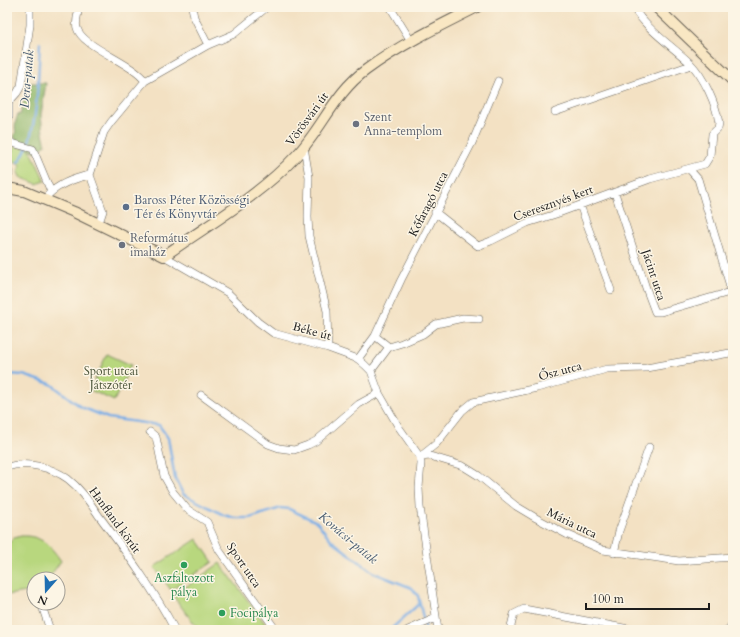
<svg xmlns="http://www.w3.org/2000/svg" width="740" height="637" viewBox="0 0 740 637" font-family="Cardo,serif">
	<style>
		.green { fill: #b8d77e; stroke: #6a7a4d }
		.forest { fill: #92b86d; stroke: #576a44 }
		.lines { fill: none; stroke-linecap: round; stroke-linejoin: round }
		.stream { stroke: #78ade6; stroke-width: 2.5 }
		.street-casing { stroke: #676156; stroke-width: 8 }
		.secondary-casing { stroke: #676156; stroke-width: 12 }
		.street { stroke: #fff; stroke-width: 7 }
		.secondary { stroke: #f9e7c3; stroke-width: 10 }
		.worship-dot { fill: #6b7280; stroke: #fcf5e5; stroke-width: 1.5 }
		.service-dot { fill: #5c6f8a; stroke: #fcf5e5; stroke-width: 1.5 }
		.leisure-dot { fill: #2e9e5b; stroke: #fcf5e5; stroke-width: 1.5 }
		.labels { text-anchor: middle; dominant-baseline: central; stroke-width: 3; stroke-linejoin: round; paint-order: stroke }
		.worship-label { font-size: 12px; fill: #5b616d; stroke: #fcf5e5; text-anchor: start }
		.street-label { font-size: 12px; fill: #1c1c1c; stroke: #fcf5e5 }
		.service-label { font-size: 12px; fill: #4e5e75; stroke: #fcf5e5; text-anchor: start }
		.park-label { font-size: 12px; fill: #4b5439; stroke: #fcf5e5 }
		.leisure-label { font-size: 12px; fill: #27864d; stroke: #fcf5e5 }
		.water-label { font-size: 13px; font-style: italic; fill: #41566d; stroke: #fcf5e5 }
	</style>
	<rect width="100%" height="100%" fill="#fcf5e5"/>
	<filter id="ink" filterUnits="userSpaceOnUse"><feTurbulence type="fractalNoise" baseFrequency=".025" numOctaves="2"/><feDisplacementMap in="SourceGraphic" scale="8" xChannelSelector="R" yChannelSelector="G"/><feConvolveMatrix kernelMatrix="1 2 1 2 8 2 1 2 1" color-interpolation-filters="sRGB"/></filter>
	<filter id="wash" filterUnits="userSpaceOnUse"><feTurbulence type="fractalNoise" baseFrequency=".012" numOctaves="4" result="noise"/><feDisplacementMap in="SourceGraphic" scale="16" xChannelSelector="R" yChannelSelector="G"/><feGaussianBlur stdDeviation="0.9" result="paint"/><feColorMatrix in="noise" values="0 0 0 0 0 0 0 0 0 0 0 0 0 0 0 0 0 1.4 0 .05"/><feComposite in="paint" operator="in"/></filter>
	<g filter="url(#wash)">
		<rect width="100%" height="100%" fill="#f3e1c3"/>
		<path class="green" d="M15 146 30 149 45 181 37 184 20 177 18 172 21 165 14 161 9 163 7 155 12 152Z
			M107 354 131 365 114 401 90 390Z
			M21 536C41 535 50 545 61 561L48 579H34L33 591 7 595V545L14 538Z
			M197 539 213 562 171 590 154 567Z
			M220 563 270 630H199L173 596Z"/>
		<path class="forest" d="M29 83H46L41 115 43 133 46 145 36 152 16 142 14 134 16 133C14 126 16 120 18 114L20 115Z"/>
		<g class="lines">
			<path class="stream" d="M18 162C39 139 38 73 40 43
				M7 374 23 375 51 384 81 407 108 418 159 425 168 438 175 478 183 494 224 515 235 518H250L281 508 289 509 317 522 332 541 374 573 412 588 418 596 426 630
				M390 630 420 603"/>
		</g>
	</g>
	<g filter="url(#ink)">
		<g class="lines">
			<defs>
				<path id="street" d="M79 7C78 14 75 22 77 28 82 47 131 62 145 81
					M192 7 194 17 208 45
					M390 7 411 41
					M9 102V118
					M7 104 17 93 21 86 30 25V7
					M555 112 691 65
					M7 135 8 125
					M7 138 12 143 33 149 51 192
					M304 147 309 177 308 217 309 236 327 311 328 348
					M7 164 9 174
					M615 193 646 288 655 312H661L730 292 729 283 698 179 689 169
					M48 195C59 184 75 178 90 175
					M580 205 611 290
					M435 212 478 246 491 241 527 223 556 214 650 179 705 164 710 156 712 134 718 128 719 123C716 104 704 77 690 63 671 45 647 30 633 7
					M99 223 103 211 90 175 104 132 111 122 145 81 208 45 234 34 267 7
					M164 256 228 293 258 322 273 333 328 348 358 359 365 365 371 371 379 393 398 426 420 457 421 463 419 488 420 507 438 630
					M375 336 389 347
					M389 347 402 343 423 334 436 324 463 318 479 319
					M358 359 375 336 401 280 472 143 498 81
					M371 371 389 347
					M201 395 268 444 279 448 294 450 308 445 316 441 359 404 379 393
					M150 432 156 437 164 476 173 492 187 509 207 522 219 550 276 630
					M421 456 436 444 462 411 473 402 537 388 607 369 646 368 730 353
					M420 457 430 456 463 466 479 476 516 506 536 518 566 534 603 550 679 561 733 557
					M7 467C26 461 52 467 68 479 81 489 90 503 99 516 126 552 154 590 175 630
					M614 553 619 531 649 447
					M41 603 50 630
					M408 630 436 618
					M510 630 514 614 524 609 634 630
					M728 630 733 623"/>
				<path id="secondary" d="M656 7 733 81
					M7 188 24 191 74 212 164 256C209 224 258 197 296 156 322 129 335 92 366 70 400 45 439 26 477 7"/>
			</defs>
			<use href="#street" class="street-casing"/>
			<use href="#secondary" class="secondary-casing"/>
			<use href="#street" class="street"/>
			<use href="#secondary" class="secondary"/>
		</g>
	</g>
	<g class="worship-dot">
		<circle cx="356" cy="124" r="4"/>
		<circle cx="122" cy="245" r="4"/>
	</g>
	<circle class="service-dot" cx="126" cy="207" r="4"/>
	<g class="leisure-dot">
		<circle cx="184" cy="565" r="4"/>
		<circle cx="222" cy="613" r="4"/>
	</g>
	<g class="labels">
		<g class="worship-label">
			<text x="364" y="117">Szent<tspan x="364" dy="14">Anna-templom</tspan></text>
			<text x="130" y="238">Református<tspan x="130" dy="14">imaház</tspan></text>
		</g>
		<g class="street-label">
			<text transform="translate(307 119) rotate(-54)">Vörösvári út</text>
			<text transform="translate(553 203) rotate(-20)">Cseresznyés kert</text>
			<text transform="translate(428 204) rotate(-63)">Kőfaragó utca</text>
			<text transform="translate(654 275) rotate(72)">Jácint utca</text>
			<text transform="translate(312 331) rotate(15)">Béke út</text>
			<text transform="translate(560 371) rotate(-15)">Ősz utca</text>
			<text transform="translate(115 520) rotate(54)">Hanfland körút</text>
			<text transform="translate(572 523) rotate(26)">Mária utca</text>
			<text transform="translate(244 565) rotate(56)">Sport utca</text>
		</g>
		<g class="service-label">
			<text x="134" y="200">Baross Péter Közösségi<tspan x="134" dy="14">Tér és Könyvtár</tspan></text>
		</g>
		<g class="park-label">
			<text x="111" y="371">Sport utcai<tspan x="111" dy="14">Játszótér</tspan></text>
		</g>
		<g class="leisure-label">
			<text x="184" y="578">Aszfaltozott<tspan x="184" dy="14">pálya</tspan></text>
			<text x="230" y="613" text-anchor="start">Focipálya</text>
		</g>
		<g class="water-label">
			<text transform="translate(27 79) rotate(-85)">Dera-patak</text>
			<text transform="translate(348 538) rotate(40)">Kovácsi-patak</text>
		</g>
	</g>
	<rect width="740" height="637" fill="none" stroke="#fcf5e5" stroke-width="24"/>
	<g transform="translate(46 591) rotate(200)"><circle r="19" fill="#fcf5e5" stroke="#a29e95"/>
	<path d="M0-3L7 15L0 10L-7 15Z" fill="#1f6fb2"/>
	<text y="-6" font-size="11" font-weight="bold" text-anchor="middle" fill="#1c1c1c">N</text>
	</g>
	<path d="M586 603v6h123v-6" fill="none" stroke="#1c1c1c" stroke-width="2"/>
	<text x="592" y="603" font-size="12" fill="#1c1c1c" stroke="#fcf5e5" stroke-width="3" paint-order="stroke">100 m</text>
</svg>
